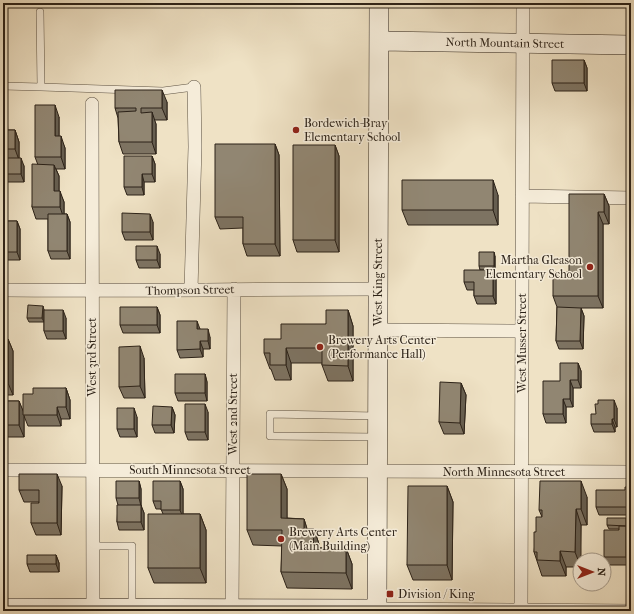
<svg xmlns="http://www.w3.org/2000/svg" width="634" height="614" viewBox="0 0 634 614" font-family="'IM FELL French Canon',serif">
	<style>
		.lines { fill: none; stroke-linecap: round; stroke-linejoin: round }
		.lane-casing { stroke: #5d5243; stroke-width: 8 }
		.street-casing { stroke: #5d5243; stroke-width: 14 }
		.secondary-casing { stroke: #2c2218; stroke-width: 20 }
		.lane { stroke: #f5ecd9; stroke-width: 7 }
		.street { stroke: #f5ecd9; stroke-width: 13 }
		.secondary { stroke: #f5ecd9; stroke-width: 19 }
		.wall { fill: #7d7362; stroke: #2c2218 }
		.shaded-wall { fill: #665e50; stroke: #2c2218 }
		.building { fill: #918672; stroke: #2c2218 }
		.poi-dot { fill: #8f2418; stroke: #f5ecd9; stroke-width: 1.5 }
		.labels { text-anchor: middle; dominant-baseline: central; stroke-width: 3; stroke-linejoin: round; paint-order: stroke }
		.street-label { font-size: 12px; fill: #2c2218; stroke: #f5ecd9 }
		.poi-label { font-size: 12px; fill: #2c2218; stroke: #f5ecd9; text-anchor: start }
	</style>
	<rect width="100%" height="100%" fill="#efe2c5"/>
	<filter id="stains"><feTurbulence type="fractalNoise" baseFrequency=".005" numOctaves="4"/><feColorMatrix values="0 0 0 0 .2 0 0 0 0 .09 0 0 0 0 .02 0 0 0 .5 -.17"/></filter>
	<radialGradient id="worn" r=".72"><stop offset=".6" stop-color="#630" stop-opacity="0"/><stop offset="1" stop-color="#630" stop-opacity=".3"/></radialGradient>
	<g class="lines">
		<defs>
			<path id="lane" d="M3 86 41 87 40 12
				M41 87 163 91 194 87
				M377 416 270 414V436L377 437
				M93 546H132V607"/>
			<path id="street" d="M92 104 93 611
				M522 196 631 198
				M3 290C128 291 253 289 378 289
				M191 290 195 147 194 87
				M378 330 522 331
				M3 470 631 472
				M377 609 631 611
				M232 611 234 289
				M521 611 523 3"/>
			<path id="secondary" d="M379 41 631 45
				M3 608 377 609 379 3"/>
		</defs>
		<use href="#lane" class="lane-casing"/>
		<use href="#street" class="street-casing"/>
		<use href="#secondary" class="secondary-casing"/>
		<use href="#lane" class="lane"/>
		<use href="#street" class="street"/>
		<use href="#secondary" class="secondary"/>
	</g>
	<path class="wall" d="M584 60 587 68V91H555L552 83Z
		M3 94 7 106V130H15L19 142V158L24 166V182H3Z
		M167 102V120H154L156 124V154H123L119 142 118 118 115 108Z
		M59 117V136L65 148V169H56L59 176V191L64 202V214H67L70 222V259H51L48 251V219H36L32 207 38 165 35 157Z
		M275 144 279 155 280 256H247L243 244V228L220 229 215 217Z
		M335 145 339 156V252H297L293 240Z
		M152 156 155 164V182H144V195H127L124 187Z
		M604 194 609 206V224H603V308H581L584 316 583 349H559L556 341 557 307 553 296 569 272Z
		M498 195V225H408L402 210Z
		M3 221H17L20 229V260H3Z
		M153 222V240H125L122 232Z
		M160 254V268H139L136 260Z
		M495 256V270H480L479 266Z
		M493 270 496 278V304H477L474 296V290H467L464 282Z
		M157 307 160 315V333H123L120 325Z
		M44 310 66 318V339H47L44 331V322H29L27 318Z
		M348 310 353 326V381H328L322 365V363H291V380H275L271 369H270L264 353 281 339 326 324Z
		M200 329 210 337V349H203V357L180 358 177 350Z
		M3 339H8L13 351V395H3Z
		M144 358 145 398H124L119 387Z
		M578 363 581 371V388H573V407H566V423H546L543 414 560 381Z
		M205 374 207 382V401H178L175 393Z
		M461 383 466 395 464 434H444L439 422Z
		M66 388 70 400V419H61V426H28L24 416V437H3V401H19L23 412 33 394Z
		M172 407 175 415 174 433H155L152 425Z
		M617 408V427H615V432H594L591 424Z
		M208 412V440H188L185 432Z
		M137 417V437H120L117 429Z
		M281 474 287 489V518L304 519 307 529H314L319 544V548H346L352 564V589L287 588 281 572 282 546 253 545 247 530Z
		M139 481 141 489V506L144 513V530H119L117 522 118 505 116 498Z
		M180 481 183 489V514H200L206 530V583H154L148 568 163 514 161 509H156L153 501Z
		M62 486 61 535H36L31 523 39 502H24L19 490Z
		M447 486 453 502 452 580H413L407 565Z
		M631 487V515H599L596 507Z
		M587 497V525H581L580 567H566V576H542L534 552 536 532 542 517 539 510Z
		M627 522V529L629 534V565H607L604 557 619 530V529H609L607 525Z
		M56 555 59 563V572H30L27 564Z"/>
	<path class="shaded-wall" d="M584 60 587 68V91L584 83Z
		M162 90 167 102V120L162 108Z
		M3 94 7 106 8 142 3 130Z
		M55 105 59 117V148L55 136Z
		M152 112 156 124V154L152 142Z
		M15 130 19 142V160L15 149Z
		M61 136 65 148V169L61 157Z
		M275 144 279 155 280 256 275 244Z
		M335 145 339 156V252L335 240Z
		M152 156 155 164V182L152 174Z
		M21 158 24 166V182L21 174Z
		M54 165 59 176V202L54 191Z
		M142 174 144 182V195L142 187Z
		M493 180 498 195V225L493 210Z
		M60 191 64 202V219L60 207Z
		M604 194 609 206V224L604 212Z
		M598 212 603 224V308L598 296Z
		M67 214 70 222V259L67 251Z
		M150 214 153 222V240L150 232Z
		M17 221 20 229V260L17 252Z
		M157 246 160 254V268L157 260Z
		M494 252 495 256V270L494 266Z
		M493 270 496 278V304L493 296Z
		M43 306 44 310V322L42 318Z
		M157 307 160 315V333L157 325Z
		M581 308 584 316 583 349 580 341Z
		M63 310 66 318V339L63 331Z
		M348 310 353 326V381L348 366Z
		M197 321 200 329V337L197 329Z
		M208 329 210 337V349L208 341Z
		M8 339 13 351V395L8 383Z
		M200 341 203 349V357L200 349Z
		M140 346 144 358 145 398 140 386Z
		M286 348 291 363V380L286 365Z
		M578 363 581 371V388L578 380Z
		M205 374 207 382V401L205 393Z
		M570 380 573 388V407L570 399Z
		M461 383 466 395 464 434 460 423Z
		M66 388 70 400V419L66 407Z
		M563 399 566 407V423L563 414Z
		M614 400 617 408V427L614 419Z
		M19 401 24 413V437L19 425Z
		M205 404 208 412V440L205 432Z
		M57 407 61 419V426L57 415Z
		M172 407 175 415 174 433 171 425Z
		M134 408 137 417V437L134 429Z
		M612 419 615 427V432L612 424Z
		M57 474 62 486 61 535 57 523Z
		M281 474 287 489V533L281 518Z
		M139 481 141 489V506L139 498Z
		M180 481 183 489V518L180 510Z
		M581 481 587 497V525L581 509Z
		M447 486 453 502 452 580 447 565Z
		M141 505 144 513V530L141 522Z
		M576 509 581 525V560H580V565L575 552Z
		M200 514 206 530V583L200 568Z
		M626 518 627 522V529L629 534V565L626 557Z
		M304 519 309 535 304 529Z
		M314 529 319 544V563L313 548Z
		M346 548 352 564V589L346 573Z
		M560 551 566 567V576L560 561Z
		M56 555 59 563V572L56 564Z"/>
	<path class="building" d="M552 60H584V83H552Z
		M115 90H162V108H141V113L152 112V142H119L118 112 136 111V108H115Z
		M35 105H55V136H61V157H35Z
		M3 107V130H15V149H3Z
		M215 144H275V244H243V217H215Z
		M293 145H335V240H293Z
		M124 156H152V174H142V187H124Z
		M3 158H21V174H3Z
		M32 164 54 165V191H60V207H32Z
		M402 180H493V210H402Z
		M569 194H604V212H598V296H553V272H569Z
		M122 213 150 214V232H122Z
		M48 214H67V251H48Z
		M3 221H17V252H3Z
		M136 246H157V260H136Z
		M479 252H494V266H479Z
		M464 270H493V296H474V282H464Z
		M28 305 43 306 42 318H27Z
		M120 307H157V325H120Z
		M557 307 581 308 580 341H556Z
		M44 310H63V331H44Z
		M326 310H348V366L322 365V348H286V365H270V353H264V339H281V324H326Z
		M177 321H197V329H208V341H200V349L177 350Z
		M3 339H8V383H3Z
		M140 346V386L119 387V347Z
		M560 363H578V380H570V399H563V414H543V381H560Z
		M175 374H205V393H175Z
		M440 382 461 383 460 423 439 422Z
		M33 388H66V407H57V415H23V394H33Z
		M598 400H614V419H612V424H591V414H596L595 404H598Z
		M3 401H19V425H3Z
		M185 404H205V432H185Z
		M153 406 172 407 171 425H152Z
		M117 408H134V429H117Z
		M19 474H57V523H31V503H39V490H19Z
		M247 474H281V518L304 519V529H314L313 548H346V573L281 572 282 530H247Z
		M116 481H139V498H116Z
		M153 481H180V510H161V501H153Z
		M540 481H581V509H576L575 552 560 551V561L537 560V552H534V532H536V517H542V510H539Z
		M408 486H447V565H407Z
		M625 487H631V507H596V490H625Z
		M117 505H141V522H117Z
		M148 514H200V568H148Z
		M607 518H626V526L607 525Z
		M619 526H626V557H604V530H619Z
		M27 555H56V564H27Z"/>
	<g class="poi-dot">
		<circle cx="296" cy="130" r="4"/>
		<circle cx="590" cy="267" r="4"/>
		<circle cx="320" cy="347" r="4"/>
		<circle cx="281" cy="539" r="4"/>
		<rect x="386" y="590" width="8" height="8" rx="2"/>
	</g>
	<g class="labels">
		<g class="street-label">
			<text transform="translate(505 43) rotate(1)">North Mountain Street</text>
			<text transform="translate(378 282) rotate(-90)">West King Street</text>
			<text transform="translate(190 290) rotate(-1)">Thompson Street</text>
			<text transform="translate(522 343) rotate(-90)">West Musser Street</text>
			<text transform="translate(92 357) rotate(-90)">West 3rd Street</text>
			<text transform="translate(233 414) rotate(-90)">West 2nd Street</text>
			<text x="190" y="470">South Minnesota Street</text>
			<text x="504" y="472">North Minnesota Street</text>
		</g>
		<g class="poi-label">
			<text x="304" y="123">Bordewich-Bray<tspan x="304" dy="14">Elementary School</tspan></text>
			<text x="582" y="260" text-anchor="end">Martha Gleason<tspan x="582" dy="14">Elementary School</tspan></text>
			<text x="328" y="340">Brewery Arts Center<tspan x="328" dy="14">(Performance Hall)</tspan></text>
			<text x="289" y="532">Brewery Arts Center<tspan x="289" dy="14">(Main Building)</tspan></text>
			<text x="398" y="594">Division / King</text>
		</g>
	</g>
	<rect width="634" height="614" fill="none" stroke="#efe2c5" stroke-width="16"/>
	<rect x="4" y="4" width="626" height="606" fill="none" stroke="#2c2218" stroke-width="2"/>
	<rect x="8" y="8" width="618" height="598" fill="none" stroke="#2c2218"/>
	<g transform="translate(592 572) rotate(90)"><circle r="19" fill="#f5ecd9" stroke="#a59b8c"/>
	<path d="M0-3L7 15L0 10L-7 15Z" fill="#8f2418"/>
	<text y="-6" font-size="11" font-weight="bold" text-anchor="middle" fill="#2c2218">N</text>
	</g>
	<rect width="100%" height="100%" filter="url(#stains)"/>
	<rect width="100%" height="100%" fill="url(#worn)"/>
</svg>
